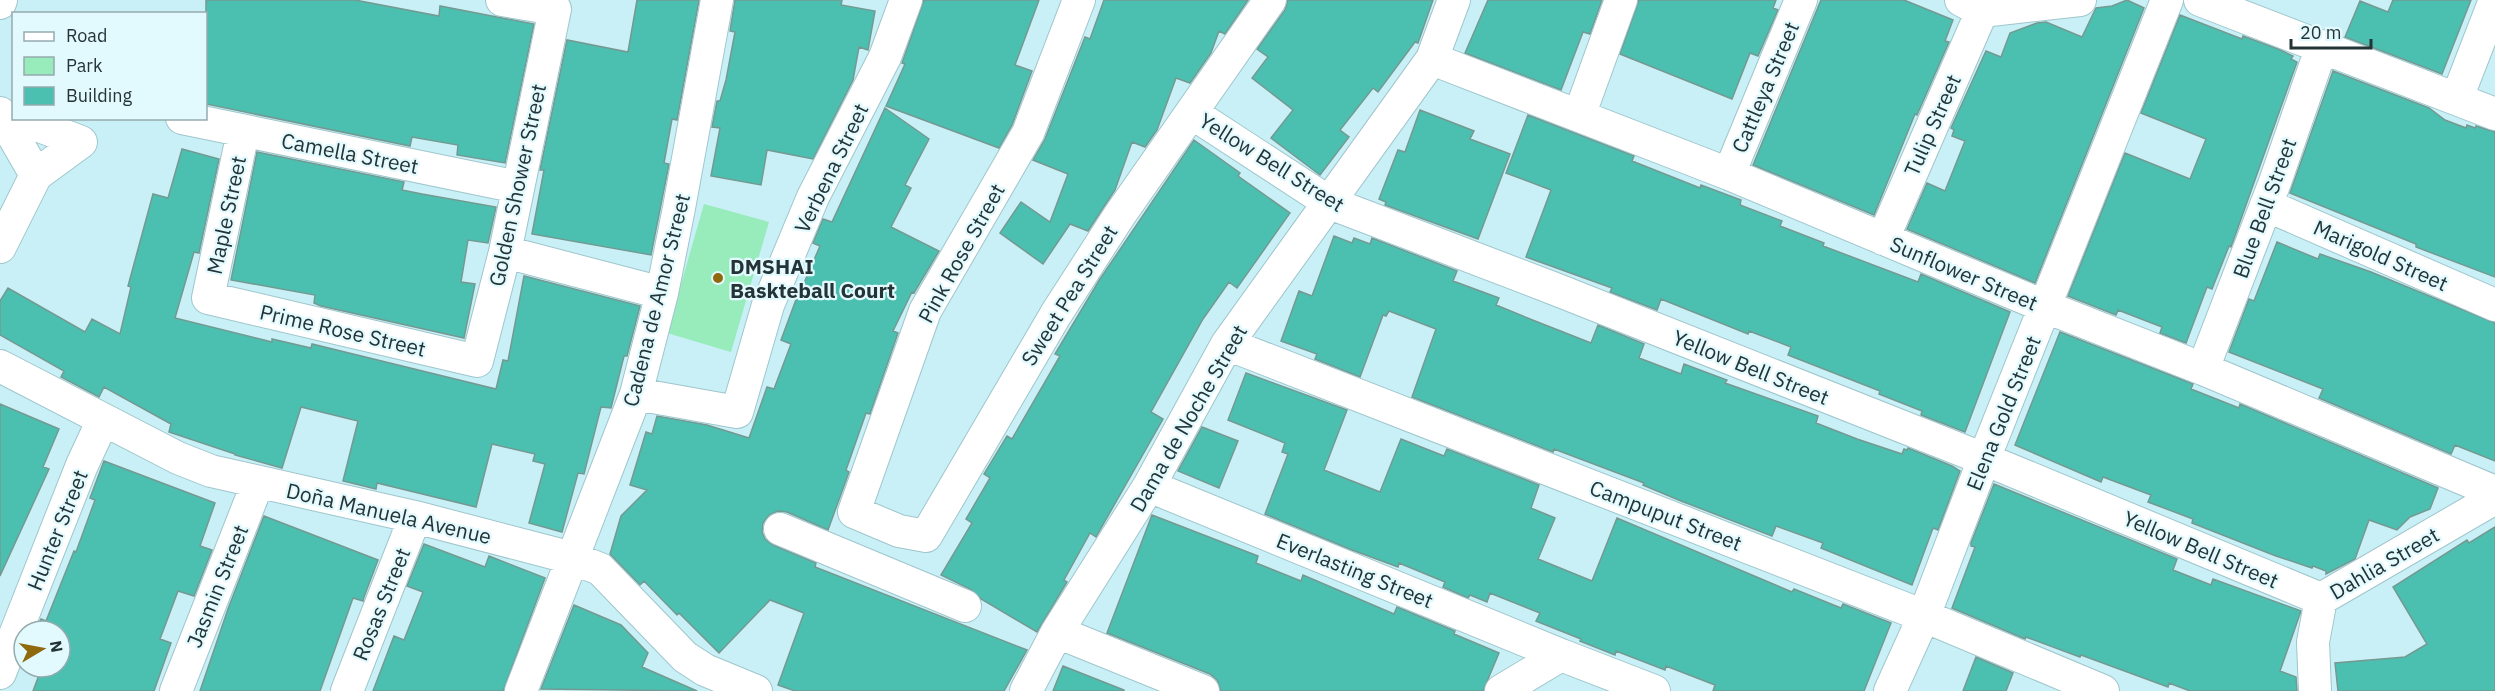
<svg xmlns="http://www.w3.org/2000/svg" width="2495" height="691" viewBox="0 0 2495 691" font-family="'IBM Plex Sans',sans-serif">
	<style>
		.green { fill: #98ebbb }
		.building { fill: #4bc0b1; stroke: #749992; stroke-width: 1.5 }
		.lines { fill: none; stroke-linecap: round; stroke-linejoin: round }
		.minor-casing { stroke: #9fc6cc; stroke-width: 34 }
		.minor { stroke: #fff; stroke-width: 32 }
		.poi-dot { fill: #90690f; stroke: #e2fafe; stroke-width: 2 }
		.labels { text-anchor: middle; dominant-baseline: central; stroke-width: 4.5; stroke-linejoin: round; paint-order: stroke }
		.street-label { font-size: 21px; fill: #243336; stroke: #e2fafe }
		.poi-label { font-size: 21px; font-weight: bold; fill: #243336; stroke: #e2fafe; text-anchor: start }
	</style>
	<rect width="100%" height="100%" fill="#c8f0f6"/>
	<path class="green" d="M704 204 769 222 731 352 667 333Z"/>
	<path class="building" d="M206 0H355L439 16 440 6 534 24 505 163 457 155 458 145 412 137 410 146 206 104Z
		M637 0H699L677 120 672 119 664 163 669 164 651 255 532 234 544 170H540L567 40 628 52Z
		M735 0H842L841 5 875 11 868 50 859 47 853 80 813 159 767 150 761 185 711 176 720 128 712 127 717 101H720L726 80 735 32 730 31Z
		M924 0H1039L1015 65 1032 71 1012 125 999 148 886 106 905 64 902 63Z
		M1104 0H1248L1225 34 1219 31 1211 53 1190 83 1176 78 1157 130 1145 147 1132 142 1115 190 1088 231 1070 224 1043 264 1000 233 1021 202 1050 222 1068 174 1033 160 1045 139 1085 37 1090 39Z
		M1288 0H1433L1418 43 1415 42 1378 92 1373 88 1340 130 1349 137 1320 175 1271 138 1293 110 1252 78 1268 57 1257 49 1285 10Z
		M1488 0H1602L1590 34 1583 32 1561 90 1465 53Z
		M1639 0H1776L1773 8 1778 10 1758 56 1750 53 1732 99 1620 54Z
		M1821 0H1904L1953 20 1945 41 1949 42 1917 115 1915 114 1874 215 1753 165Z
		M2127 0 2144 8 2035 283 1907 229 1927 183 1945 191 1965 141 1952 136 1954 130 1951 128 1986 51 2001 57 2010 33 2037 23 2046 22 2082 37 2096 8 2112 6Z
		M2393 0H2471L2442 74 2345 37 2360 1 2388 12Z
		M2180 15 2242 39 2243 36 2278 49 2293 56 2291 59 2297 62 2231 247 2229 246 2212 289 2207 287 2186 343 2160 333 2162 327 2118 310 2116 315 2068 296 2125 153 2190 179 2206 139 2141 113Z
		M2333 71 2429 108 2445 120 2466 128 2467 125 2475 128 2476 126 2495 132V277L2416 247V244L2290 193Z
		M885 108 929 139 905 185 911 188 891 227 939 251 914 293 912 292 893 331 898 333 870 414 866 413 846 470 849 472 828 530 787 512 778 511 769 515 763 523 762 532 765 539 773 545 816 563 815 567 1027 650 1004 691H795L778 685 804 613 770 600 719 653 679 613 677 615 644 581 640 585 610 554 621 516 647 490 630 485 646 432 652 434 657 416 707 425 749 438 767 387 774 389 791 344 781 340 797 297H798L820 246 813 243 823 219 832 222Z
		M1420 110 1474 131 1470 139 1510 154 1478 239 1385 205 1386 202 1379 199 1398 150 1405 152Z
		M1528 115 1634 156 1632 161 1700 188 1701 185 1741 200 1740 205 1782 221 1780 226 1824 243 1823 246 1918 282 1921 274 2010 312 1965 432 1921 415 1922 411 1879 394 1880 391 1788 355 1791 347 1749 331 1748 334 1661 299 1657 310 1610 292 1612 288 1526 257 1551 190 1506 173Z
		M1194 140 1240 173 1238 176 1290 213 1237 288 1229 282 1203 319 1151 412 1163 419 1096 537 1090 533 1064 580 1067 582 1037 632 981 599 972 590 941 575 972 523 966 519 990 478 984 474 1007 436 1012 439 1060 356 1055 354 1100 279Z
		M182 149 219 159 199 253 194 252 175 318 272 342V339L311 348 312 344 496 389 503 360 508 361 524 276 640 306 627 356H624L611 408 601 407 584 474 578 473 562 532 529 523 545 464 533 461 535 454 492 444 476 507 377 483 376 489 343 481 358 421 301 407 282 468 235 455V454L169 432 171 424 104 387 99 397 61 377 64 371 0 335V301L8 288 85 332 92 319 120 334 131 287 128 286 153 194 168 198Z
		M257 152 404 182 402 190 422 194 496 207 488 243 468 240 461 282 475 284 464 338 321 306 314 303 315 295 231 280Z
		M1334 236 1352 243 1354 238 1370 244 1372 238 1457 271 1453 281 1499 298 1496 305 1535 321 1591 343 1598 325 1644 344 1639 358 1681 374 1684 364 1727 380 1725 383 1818 416 1816 423 1857 439 1902 454 1904 449 1907 450 1908 448 1952 466 1960 471 1938 530 1933 528 1912 585 1821 548 1823 543 1776 526 1772 536 1681 501 1643 485 1644 483 1554 449 1553 452 1412 397 1436 329 1389 311 1386 316 1383 315 1360 377 1315 359 1317 354 1281 341 1299 291 1312 296Z
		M2277 242 2318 259 2320 254 2371 272 2495 323V461L2455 445 2451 454 2319 398 2323 389 2229 352 2249 299 2254 301Z
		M2060 332 2193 384 2191 389 2239 408 2240 404 2438 488 2430 509 2410 517 2397 530 2369 520 2355 559 2326 574V571L2313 566 2312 568 2276 556 2192 523 2193 519 2148 502 2151 495 2103 477 2101 482 2015 445Z
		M1246 373 1347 410 1324 470 1380 492 1401 439 1444 456 1447 449 1539 485 1531 508 1555 518 1538 559 1592 581 1617 518 1792 592 1794 589 1841 608 1843 604 1891 623 1864 691H1713L1715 685 1666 666 1665 670 1616 651 1615 655 1580 641 1581 639 1536 621 1540 613 1490 593 1487 602 1470 595 1468 598 1443 587 1445 582 1399 563 1398 567 1352 550 1265 514 1288 454 1282 452 1285 443 1228 420Z
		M0 404 59 429 43 467 49 469 0 576Z
		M1202 427 1238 441 1219 488 1178 471Z
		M104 461 215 503 200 546 212 550 194 596 178 591 160 639 171 643 154 691H33L42 667H60V631H36L41 619 46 621 74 551 76 552 95 500 90 498Z
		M1994 484 2177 559 2173 570 2211 585 2213 579 2301 611 2280 671 2296 677 2297 691H2190L2169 683 2168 687 2081 655 2080 657 2026 637 2025 639 1952 608 1975 547 1971 546V543Z
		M1152 515 1258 556 1256 563 1301 581 1303 575 1394 614 1397 607 1455 631 1454 634 1499 653 1483 691H1221L1217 680 1210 674 1107 633Z
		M264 516 378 560 364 597 363 601 353 598 320 691H200L228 609Z
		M2495 527V691H2338L2335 663 2405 657 2427 644 2393 587 2467 540 2469 543Z
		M424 544 485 567 489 556 545 578 503 691H373L394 636 404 640 423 592 407 586Z
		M574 605 621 625 648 653 642 667 697 691 541 689Z
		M1976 657 2013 673 2006 691H1963Z
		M1063 666 1124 690V691H1053Z"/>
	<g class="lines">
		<defs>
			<path id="minor" d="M1079 0 1028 133 925 311 854 512 899 531 926 536 1056 314 1119 216 1270 0
				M1961 0 1982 11 2080 0
				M2200 0 2495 114
				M0 3 1 0
				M1432 59 1729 174 2046 307 2203 369 2495 492
				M2457 98 2495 0
				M0 113 36 175
				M1192 113 1330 203 1555 289 1984 459 2321 599
				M1579 116 1621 0
				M182 118 518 187
				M243 132 208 298 477 361 505 252 555 9 502 0
				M1729 174 1801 0
				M2266 205 2495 305
				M1883 239 1982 11
				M0 247 36 175 81 142 19 118
				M505 252 662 293
				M1227 344 1924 616 2103 691
				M0 366 178 458 211 471 415 517 572 558 600 569 685 657 705 670 756 691
				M2203 369 2275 182 2322 46
				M636 394 737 412 768 305 813 197 885 57 906 0
				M1149 486 1561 655
				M780 529 965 606
				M1057 632 1203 691
				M0 673 82 465 103 420
				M176 691 258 482
				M347 691 415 517
				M521 691 636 394 662 293 679 208 717 0
				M1026 691 1057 632 1149 486 1227 344 1432 59 1454 0
				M1501 691 1561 655 1654 691
				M1890 691 1924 616 1984 459 2167 0
				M2315 691 2313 642 2321 599 2495 498"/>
		</defs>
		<use href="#minor" class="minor-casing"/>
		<use href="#minor" class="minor"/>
	</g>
	<circle class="poi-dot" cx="718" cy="278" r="6"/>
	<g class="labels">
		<g class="street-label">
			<text transform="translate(1765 87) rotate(-67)">Cattleya Street</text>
			<text transform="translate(1932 125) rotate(-66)">Tulip Street</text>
			<text transform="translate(350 153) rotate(11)">Camella Street</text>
			<text transform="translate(1272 162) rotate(32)">Yellow Bell Street</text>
			<text transform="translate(831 168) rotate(-64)">Verbena Street</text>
			<text transform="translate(517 185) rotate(-78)">Golden Shower Street</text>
			<text transform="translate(2264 208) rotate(-70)">Blue Bell Street</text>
			<text transform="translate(226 215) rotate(-78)">Maple Street</text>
			<text transform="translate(961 253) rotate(-61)">Pink Rose Street</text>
			<text transform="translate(2381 255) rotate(24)">Marigold Street</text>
			<text transform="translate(1964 273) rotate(23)">Sunflower Street</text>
			<text transform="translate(1069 295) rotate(-58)">Sweet Pea Street</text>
			<text transform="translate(656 300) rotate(-76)">Cadena de Amor Street</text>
			<text transform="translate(343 330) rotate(13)">Prime Rose Street</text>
			<text transform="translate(1751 367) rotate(22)">Yellow Bell Street</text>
			<text transform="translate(2003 413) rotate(-68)">Elena Gold Street</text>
			<text transform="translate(1188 418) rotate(-60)">Dama de Noche Street</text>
			<text transform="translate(389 513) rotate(13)">Doña Manuela Avenue</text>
			<text transform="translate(1666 515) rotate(21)">Campuput Street</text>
			<text transform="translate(57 530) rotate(-68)">Hunter Street</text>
			<text transform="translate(2201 549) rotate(23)">Yellow Bell Street</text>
			<text transform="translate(2384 563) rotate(-30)">Dahlia Street</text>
			<text transform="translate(1355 570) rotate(22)">Everlasting Street</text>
			<text transform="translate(217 586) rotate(-68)">Jasmin Street</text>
			<text transform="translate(381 604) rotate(-68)">Rosas Street</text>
		</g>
		<g class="poi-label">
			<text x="730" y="266">DMSHAI<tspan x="730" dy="24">Baskteball Court</tspan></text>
		</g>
	</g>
	<rect x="12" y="12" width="195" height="108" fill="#e2fafe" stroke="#96aaae" stroke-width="1.5"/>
	<rect x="24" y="32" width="30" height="9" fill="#ffffff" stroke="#96aaae" stroke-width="1.5"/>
	<text x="66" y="42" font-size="18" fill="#243336">Road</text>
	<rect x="24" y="57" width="30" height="18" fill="#98ebbb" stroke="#96aaae" stroke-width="1.5"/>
	<text x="66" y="72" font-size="18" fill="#243336">Park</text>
	<rect x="24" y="87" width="30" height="18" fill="#4bc0b1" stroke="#96aaae" stroke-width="1.5"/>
	<text x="66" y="102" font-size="18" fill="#243336">Building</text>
	<g transform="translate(42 649) rotate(80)"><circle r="28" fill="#e2fafe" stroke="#96aaae" stroke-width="1.5"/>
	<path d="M0-4.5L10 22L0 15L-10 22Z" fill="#90690f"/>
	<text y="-9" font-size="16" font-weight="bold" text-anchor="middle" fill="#243336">N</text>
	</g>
	<path d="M2291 39v9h80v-9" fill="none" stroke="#243336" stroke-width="3"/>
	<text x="2300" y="39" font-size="18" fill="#243336" stroke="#e2fafe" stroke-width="4.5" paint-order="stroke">20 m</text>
</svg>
